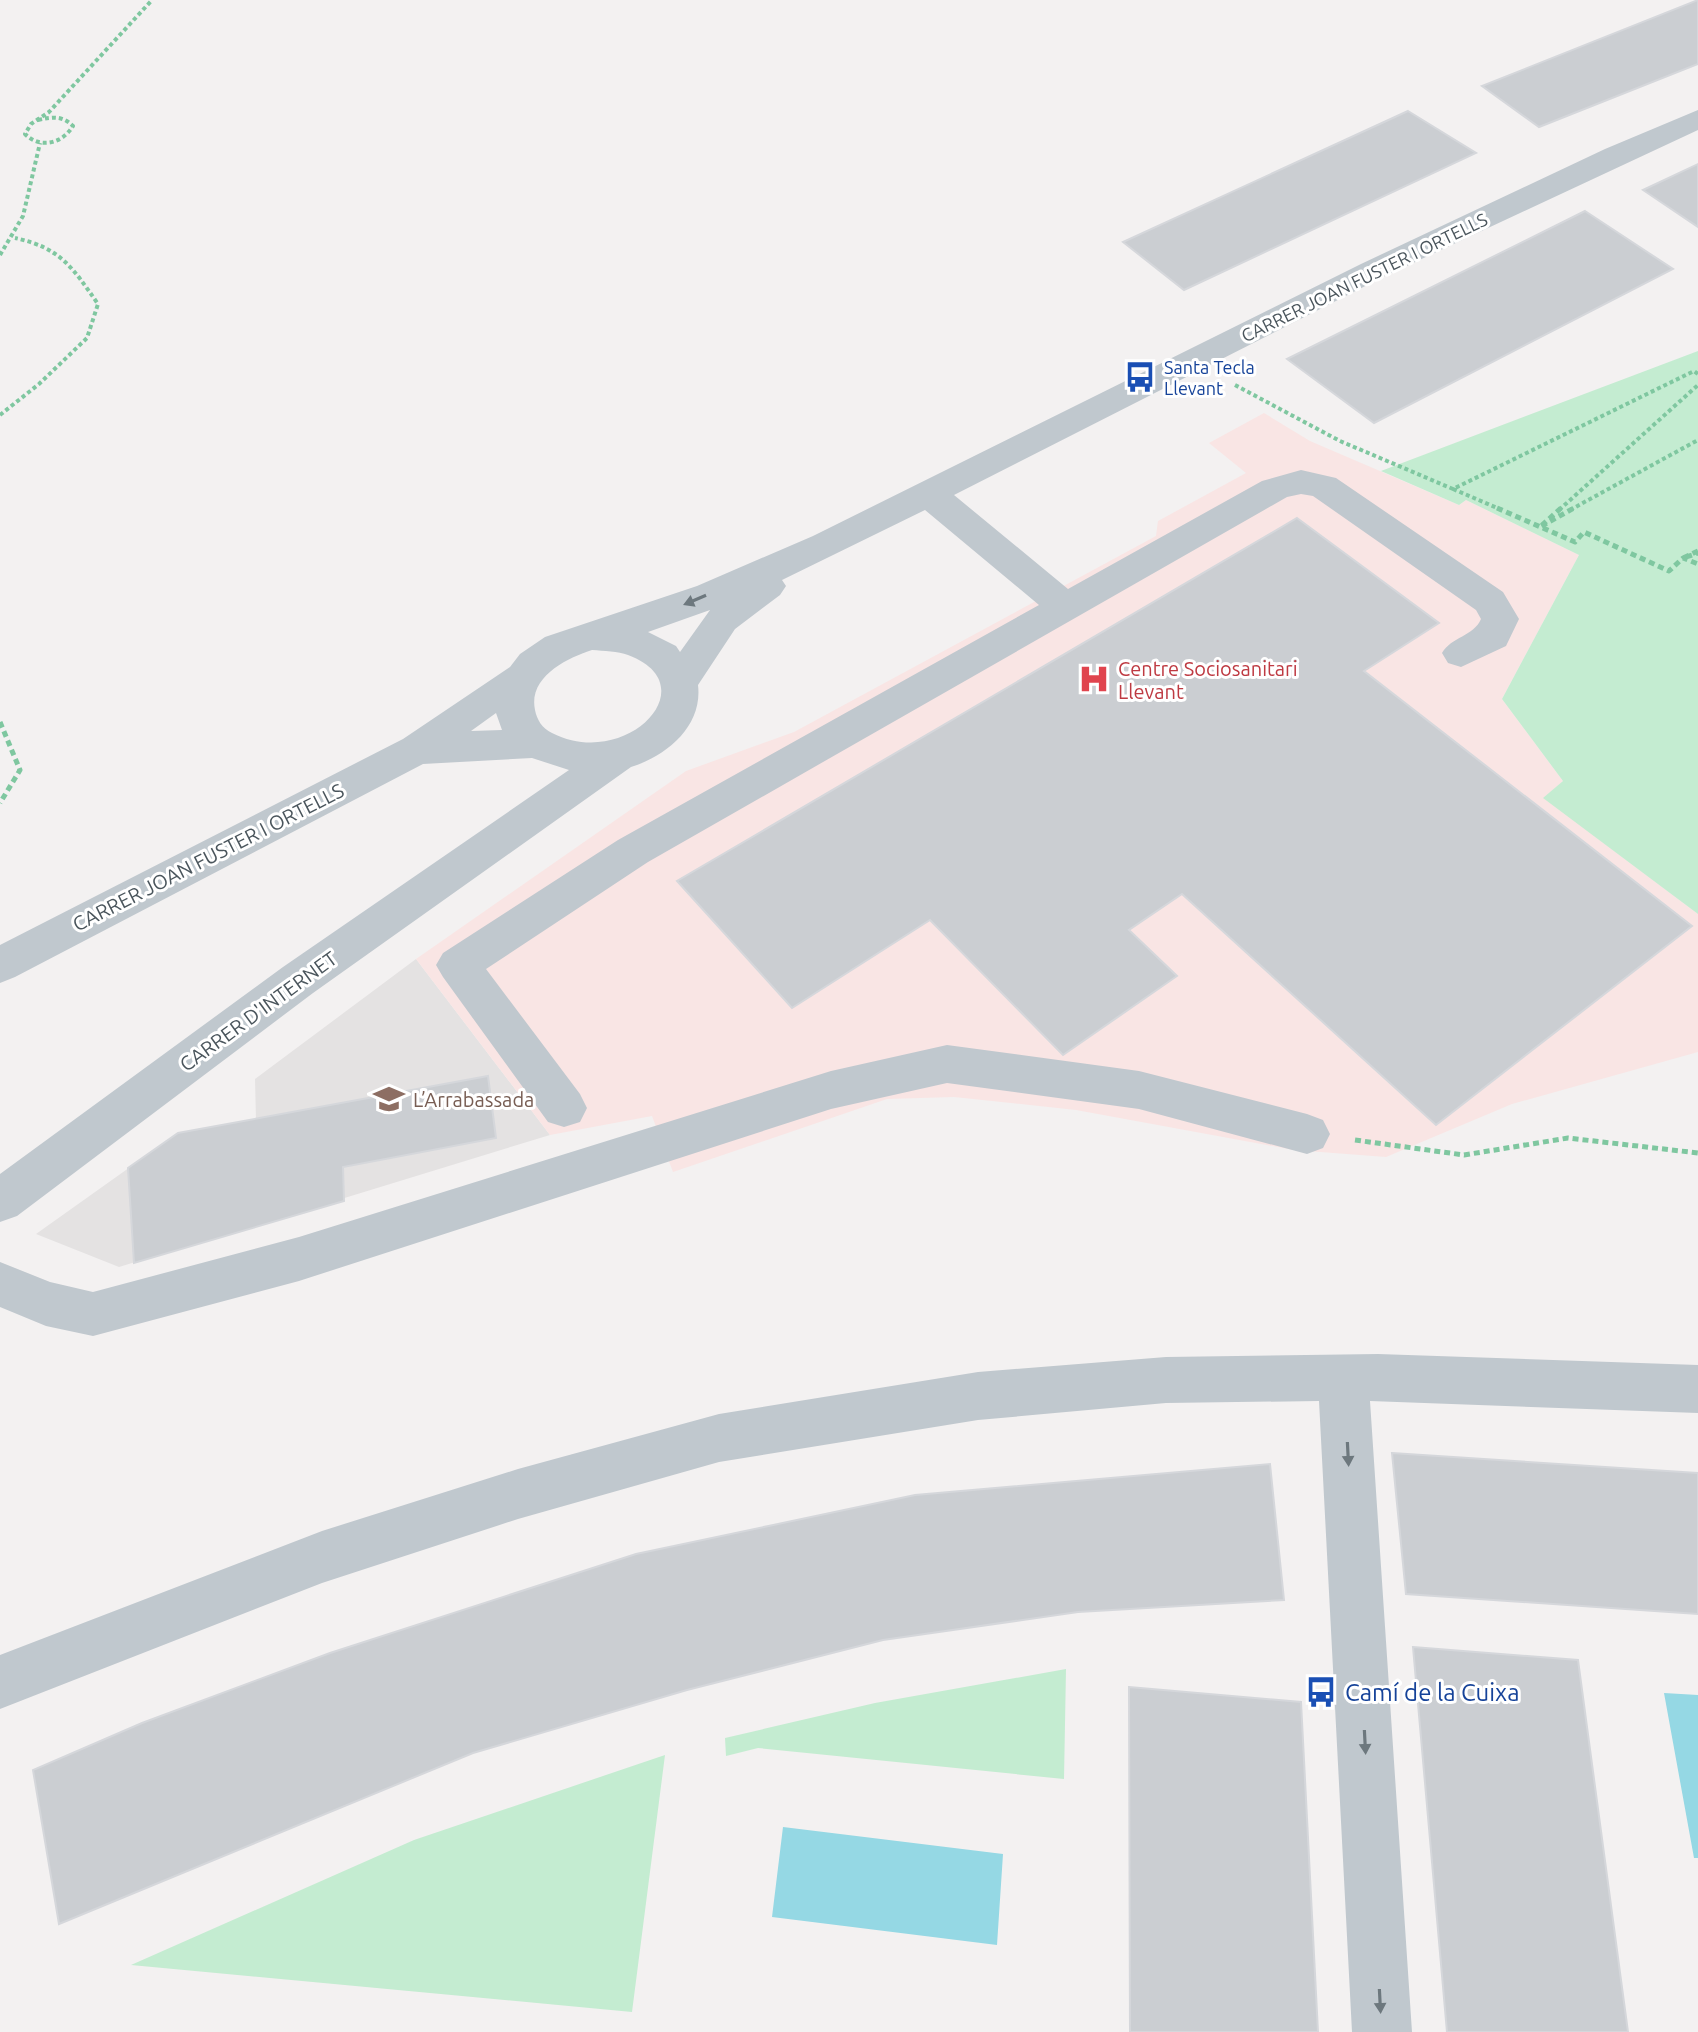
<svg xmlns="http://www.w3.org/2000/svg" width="1698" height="2032" viewBox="0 0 1698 2032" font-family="Ubuntu,sans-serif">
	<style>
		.education { fill: #e4e2e2 }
		.medical { fill: #f9e5e4 }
		.green { fill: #c4ecd1 }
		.water { fill: #95d8e4 }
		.building { fill: #cbced2; stroke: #d5d7db; stroke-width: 2 }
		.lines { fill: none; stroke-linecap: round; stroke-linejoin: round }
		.path-far1 { stroke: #7fc7a0; stroke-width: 4; stroke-dasharray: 4 3; stroke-linecap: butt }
		.path { stroke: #7fc7a0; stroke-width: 5; stroke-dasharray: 6 4; stroke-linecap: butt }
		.minor { fill: #c0c8ce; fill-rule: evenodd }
		.oneway { fill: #6d787e }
		.labels { text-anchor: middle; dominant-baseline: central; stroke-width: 6; stroke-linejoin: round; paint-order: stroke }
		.far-street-label { font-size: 18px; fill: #4a555c; stroke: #fff }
		.far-transit-label { font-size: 18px; fill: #164399; stroke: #fff; text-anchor: start }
		.health-label { font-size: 20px; fill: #be3a42; stroke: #fff; text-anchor: start }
		.street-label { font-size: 20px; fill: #4a555c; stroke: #fff }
		.education-label { font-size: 20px; fill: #785e54; stroke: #fff; text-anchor: start }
		.near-transit-label { font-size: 24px; fill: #164399; stroke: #fff; text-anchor: start }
	</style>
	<rect width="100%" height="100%" fill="#f3f1f1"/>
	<path class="education" d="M416 959 550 1135 119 1267 36 1234 178 1133 256 1120 255 1079Z"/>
	<path class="medical" d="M1264 413 1310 441 1459 505 1466 500 1579 555 1502 699 1563 781 1544 798 1698 914V1052L1512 1104 1386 1157 1294 1150 1076 1110 954 1097 887 1099 673 1172 652 1116 550 1135 416 959 686 771 794 732 1156 536 1158 521 1246 473 1209 443Z"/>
	<path class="green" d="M1698 351V914L1543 798 1563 781 1502 699 1579 555 1466 500 1459 505 1381 471Z
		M1066 1669 1064 1779 758 1748 726 1756 725 1738 875 1703Z
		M665 1755 632 2012 131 1965 414 1840Z"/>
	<path class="water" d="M1664 1693 1698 1695V1858H1694Z
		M783 1827 1003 1854 997 1945 772 1917Z"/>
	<path class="building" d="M1698 0V64L1539 127 1482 86Z
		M1408 111 1476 153 1184 290 1123 242Z
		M1698 164V227L1643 190Z
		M1585 211 1673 269 1374 423 1287 359Z
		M1297 518 1439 623 1364 671 1692 926 1436 1125 1182 894 1129 930 1177 976 1063 1055 930 920 792 1008 677 881Z
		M488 1076 496 1138 343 1167 344 1201 134 1263 128 1168 178 1133Z
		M1392 1453 1698 1473V1614L1406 1594Z
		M1270 1464 1284 1600 1078 1612 883 1640 687 1690 473 1753 59 1924 33 1770 142 1723 330 1653 636 1554 915 1495Z
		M1413 1647 1578 1660 1628 2032H1447Z
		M1129 1687 1301 1702 1318 2032H1130Z"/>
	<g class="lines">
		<path class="path-far1" d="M38 120C52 117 62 115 73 126 62 144 40 149 25 134L31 124 49 112 152 0
			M0 255 23 216 40 143
			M1235 385 1340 441 1453 489 1694 371 1698 374
			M0 415 39 384 87 338 98 304C72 267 61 248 15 238
			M1453 489 1502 510
			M1559 510 1698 385
			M1570 510 1698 440"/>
		<path class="path" d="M1497 508 1575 542 1584 532 1669 571 1683 558 1698 564
			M1561 508 1540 527 1574 508
			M1698 551 1683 558 1698 553
			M0 722 20 770 0 803
			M1355 1140 1464 1155 1568 1138 1698 1153"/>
		<path class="minor" d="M1698 110V130L1383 277 954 495 1068 589 1262 481 1301 470 1336 478 1503 592 1519 619 1506 646 1461 667 1448 663 1442 653C1451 637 1474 636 1481 619L1476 610 1313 496 1301 494 1287 497 648 862 486 969 580 1094 587 1108 580 1122 564 1127 548 1122 443 977 436 965 443 953 618 840 1039 605 925 510 782 580 786 586 780 595 735 629 698 685C703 726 667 756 631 767L313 993 17 1216 0 1222V1174L283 967 569 770 532 758 423 764 15 977 0 983V945L403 739 510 667 520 654 545 637 697 586 813 536 1361 264 1605 149ZM710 610 680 652 676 646 648 632ZM592 650C604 651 618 651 628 655 709 685 626 771 552 733 542 728 537 720 535 710 528 677 567 658 592 650ZM496 713 502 730 471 731Z
			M947 1045 1139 1071 1307 1114 1323 1120 1330 1134 1323 1148 1307 1154 1139 1109 947 1083 831 1109 299 1281 93 1336 46 1326 0 1307V1262L50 1282 93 1292 299 1237 831 1071Z
			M1378 1354 1698 1365V1413L1370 1401 1412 2032H1352L1319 1401 1166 1403 978 1420 719 1462 518 1519 322 1583 0 1709V1655L322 1531 518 1469 719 1414 978 1372 1166 1357Z"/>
	</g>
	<defs><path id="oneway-solid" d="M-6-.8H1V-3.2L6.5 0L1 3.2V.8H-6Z" transform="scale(2)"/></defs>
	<g class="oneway">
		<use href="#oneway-solid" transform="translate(695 600) rotate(157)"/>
		<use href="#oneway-solid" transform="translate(1348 1454) rotate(87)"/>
		<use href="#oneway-solid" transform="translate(1365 1742) rotate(87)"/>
		<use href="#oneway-solid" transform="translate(1380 2001) rotate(87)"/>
	</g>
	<defs>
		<symbol id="bus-bare" viewBox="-9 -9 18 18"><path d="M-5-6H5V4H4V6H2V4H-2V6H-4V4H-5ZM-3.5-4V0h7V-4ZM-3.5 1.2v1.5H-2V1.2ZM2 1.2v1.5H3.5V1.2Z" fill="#1a4fb4" stroke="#fff" stroke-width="2.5" paint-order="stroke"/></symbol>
		<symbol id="hospital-bare" viewBox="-9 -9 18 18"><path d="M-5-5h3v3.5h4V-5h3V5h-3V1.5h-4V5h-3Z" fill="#e0444e" stroke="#fff" stroke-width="2.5" paint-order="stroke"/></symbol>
		<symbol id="school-bare" viewBox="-9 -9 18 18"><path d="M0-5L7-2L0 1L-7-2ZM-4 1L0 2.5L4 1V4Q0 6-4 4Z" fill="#8d6e63" stroke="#fff" stroke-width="2.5" paint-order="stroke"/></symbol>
	</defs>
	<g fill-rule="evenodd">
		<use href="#bus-bare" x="1118" y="355" width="44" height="44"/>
		<use href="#hospital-bare" x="1072" y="657" width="44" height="44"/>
		<use href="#school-bare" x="367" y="1077" width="44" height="44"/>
		<use href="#bus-bare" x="1299" y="1670" width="44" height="44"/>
	</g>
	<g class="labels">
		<g class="far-street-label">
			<text transform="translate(1364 277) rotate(-26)">CARRER JOAN FUSTER I ORTELLS</text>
		</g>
		<g class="far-transit-label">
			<text x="1164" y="367">Santa Tecla<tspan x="1164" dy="21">Llevant</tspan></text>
		</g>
		<g class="health-label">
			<text x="1118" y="668">Centre Sociosanitari<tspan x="1118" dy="23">Llevant</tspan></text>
		</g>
		<g class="street-label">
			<text transform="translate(208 857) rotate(-27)">CARRER JOAN FUSTER I ORTELLS</text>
			<text transform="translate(258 1011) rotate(-36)">CARRER D'INTERNET</text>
		</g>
		<g class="education-label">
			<text x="413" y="1099">L’Arrabassada</text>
		</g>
		<g class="near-transit-label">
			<text x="1345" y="1692">Camí de la Cuixa</text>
		</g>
	</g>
</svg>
